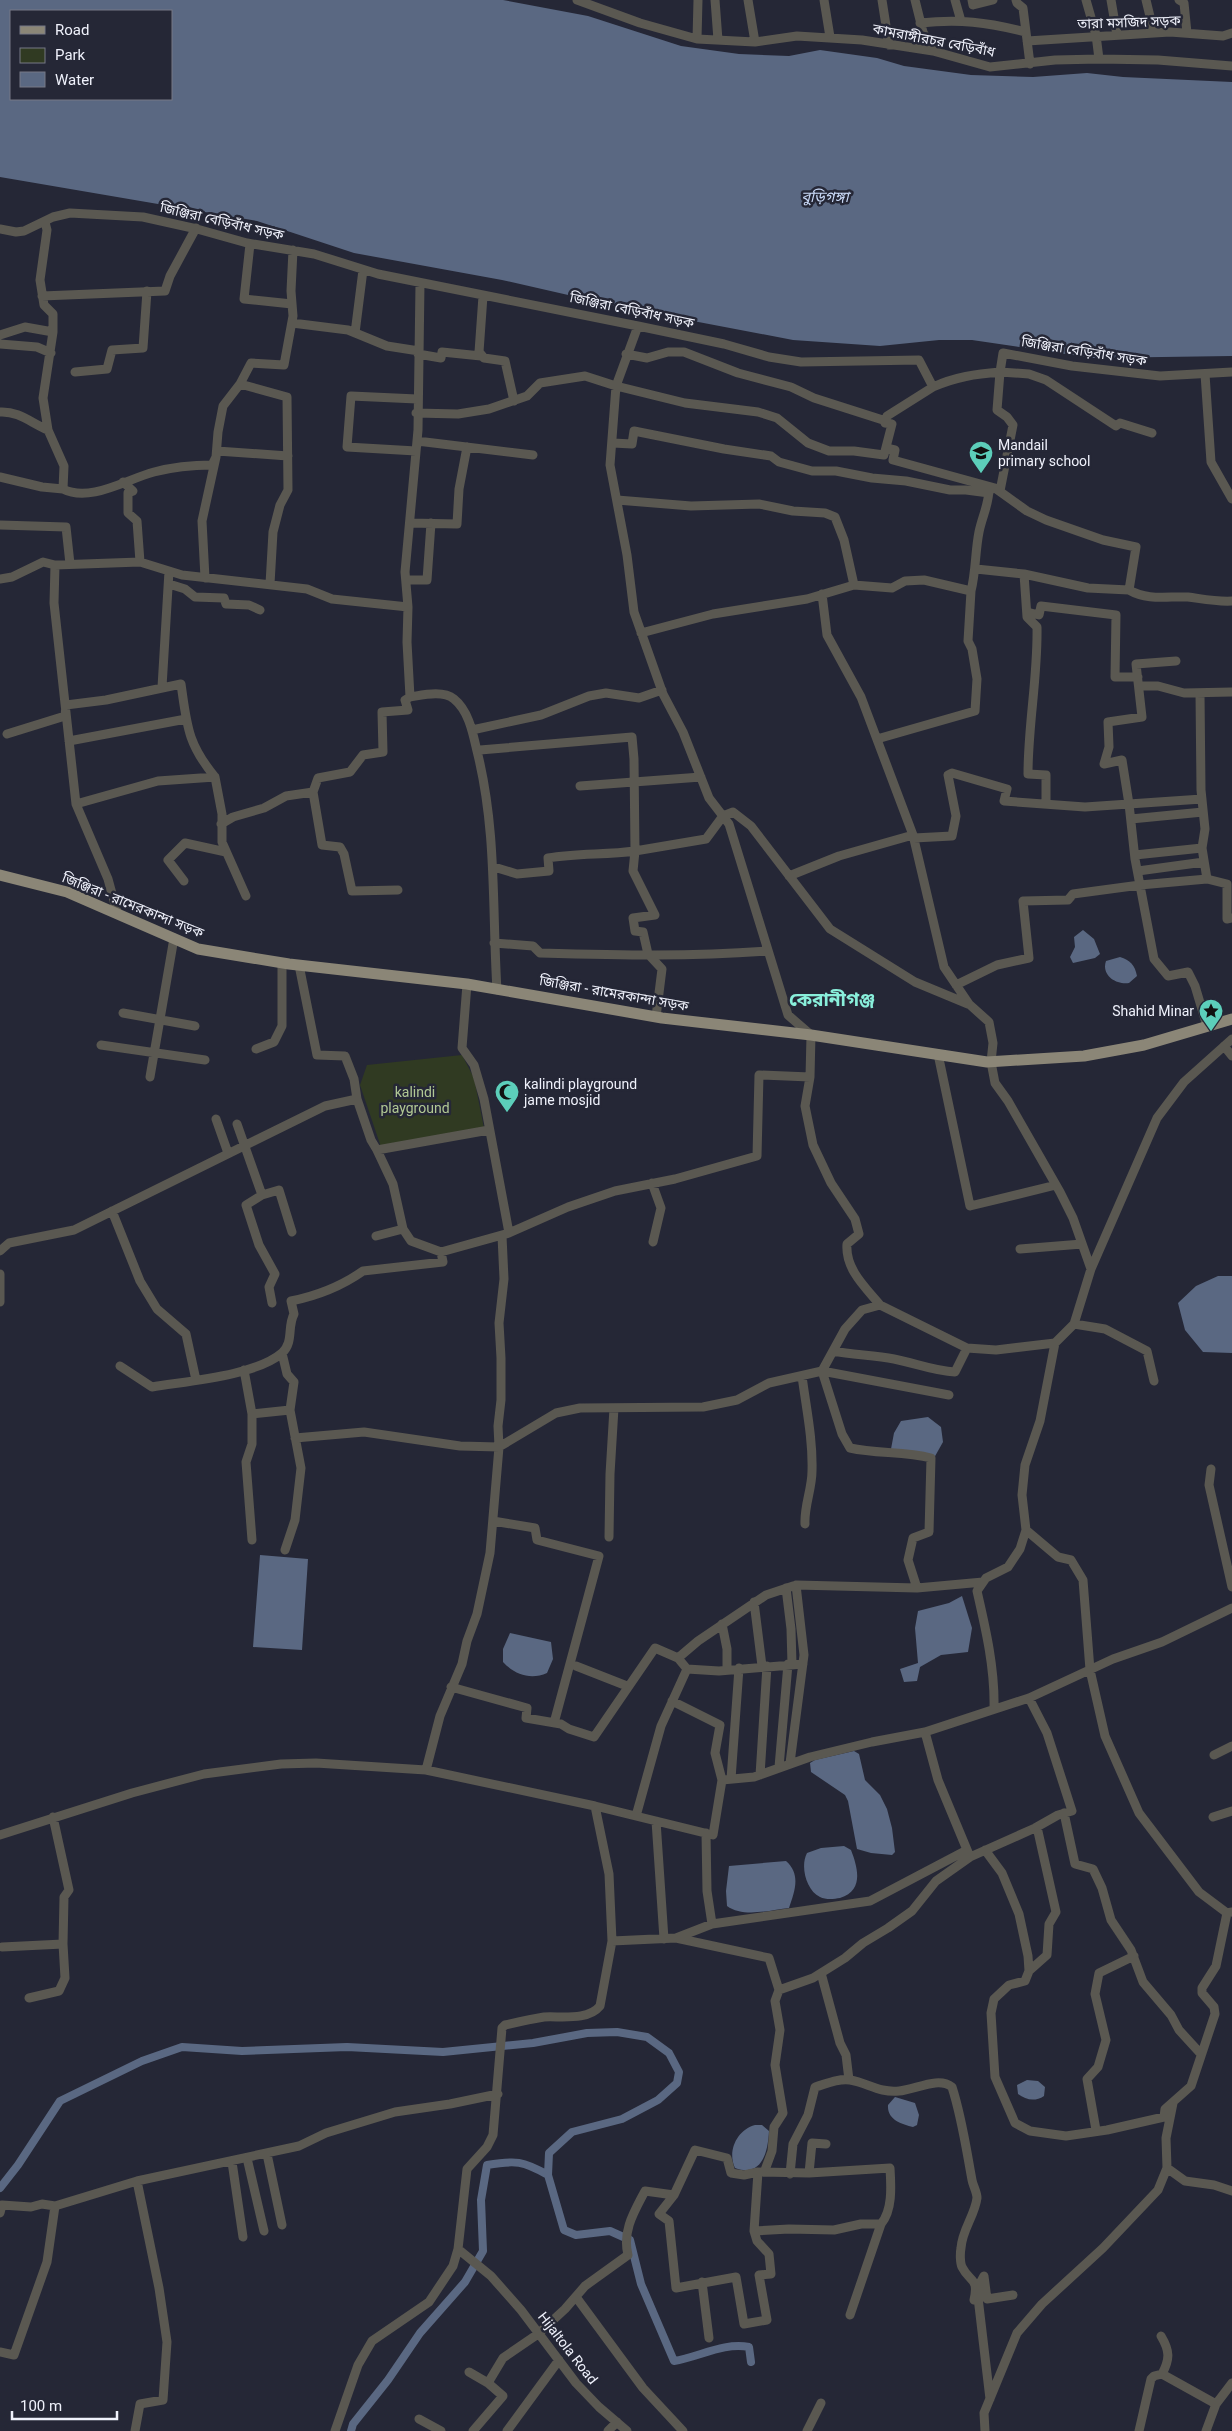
<svg xmlns="http://www.w3.org/2000/svg" width="1232" height="2431" viewBox="0 0 1232 2431" font-family="Roboto,'Noto Sans Bengali',sans-serif">
	<style>
		.green { fill: #303a22 }
		.water { fill: #5a6882; fill-rule: evenodd }
		.lines { fill: none; stroke-linecap: round; stroke-linejoin: round }
		.canal { stroke: #5a6882; stroke-width: 8 }
		.minor { stroke: #5a5851; stroke-width: 9 }
		.major { stroke: #8b8677; stroke-width: 11 }
		.labels { text-anchor: middle; dominant-baseline: central; stroke-width: 5; stroke-linejoin: round; paint-order: stroke }
		.street-label { font-size: 14px; fill: #eff1fb; stroke: #252736 }
		.poi-label { font-size: 14px; fill: #eff1fb; stroke: #252736; text-anchor: start }
		.park-label { font-size: 14px; fill: #b1c894; stroke: #252736 }
		.water-label { font-size: 15px; font-style: italic; fill: #cadaf8; stroke: #252736 }
		.district-label { font-size: 19px; font-weight: bold; fill: #89efdb; stroke: #252736 }
	</style>
	<rect width="100%" height="100%" fill="#252736"/>
	<path class="green" d="M462 1055 474 1078 484 1128 381 1147 360 1085 367 1065Z"/>
	<path class="water" d="M0 0H503L588 16 681 46 739 54 789 56 820 50 877 58 904 66 971 75 1033 77 1087 73 1123 77 1232 82V356L1093 358 972 340H939L880 346 793 340 625 308 502 280 354 253 257 221 0 177ZM11 11H171V99H11Z
		M1083 930 1094 939 1100 954 1095 958 1073 963 1070 957 1075 947 1074 937Z
		M1120 957C1130 960 1135 965 1137 976L1129 983C1116 985 1101 975 1106 961Z
		M1218 1276H1232V1353L1203 1352 1185 1330 1178 1303 1196 1286Z
		M928 1417 941 1427 943 1442 934 1458 891 1449 894 1433 901 1421Z
		M260 1555 308 1559 302 1650 253 1647Z
		M962 1596 972 1628 968 1652 941 1655 920 1667 917 1681 904 1682 900 1669 918 1663 915 1628 918 1611 949 1603Z
		M510 1633 551 1642 553 1659 547 1673C531 1680 515 1675 503 1662V1649Z
		M854 1751 859 1754 865 1780 880 1795 887 1809 892 1828 895 1852 892 1855 871 1853 857 1849 848 1801 845 1795 811 1772 810 1763 815 1760Z
		M844 1846 851 1850C858 1868 864 1891 840 1898 834 1899 826 1900 820 1897 806 1890 800 1866 807 1853L821 1848Z
		M786 1861C801 1874 795 1891 789 1908 771 1910 743 1918 727 1906L726 1891 729 1866Z
		M1027 2080 1038 2081 1045 2087 1044 2096C1035 2102 1026 2100 1018 2094L1017 2085Z
		M895 2097 915 2103 919 2115 917 2125 913 2127C902 2124 887 2120 888 2105Z
		M755 2125H762L769 2131C768 2152 762 2178 735 2168 727 2151 737 2130 755 2125Z"/>
	<g class="lines">
		<path class="canal" d="M0 2188 18 2165 60 2101 142 2061 182 2047 242 2051 347 2047 443 2052 533 2043 587 2033 617 2032 647 2037 669 2053 679 2072 677 2083 658 2100 622 2119 572 2132 549 2153 548 2175
			M351 2431 353 2424 388 2380 420 2333 465 2282 483 2251 481 2200 487 2165C516 2160 523 2161 548 2175L564 2230 576 2235 610 2231 630 2240 641 2284 674 2361C699 2357 724 2342 749 2347L751 2362"/>
		<path class="minor" d="M577 0 640 23 697 39 755 42 797 36 862 40 933 51 990 67 1055 60 1099 59 1158 60 1232 66
			M715 0 718 40
			M748 0 755 42
			M824 0 830 37
			M882 0 889 45
			M915 0 923 32 933 51
			M955 0 961 21
			M972 0 973 5 993 0
			M1016 0 1017 3 1023 8 1030 64
			M1086 0 1096 35 1099 59
			M1111 0 1117 35
			M1146 0 1154 33
			M1179 0 1184 3 1187 33
			M920 23C959 19 987 22 1025 32
			M697 39 698 0
			M1027 41 1170 32 1223 36 1232 33
			M0 229 16 232 24 231 53 217 70 213 143 217 197 229 247 243 314 254 378 274 638 326 724 344 769 357 801 362 919 360 933 387C955 377 976 374 1000 372L1003 353 1072 366 1160 376 1232 372
			M250 244 244 299 292 304
			M42 296 165 291 170 276 196 228
			M483 296 479 352 484 358 505 361 514 401
			M292 323 348 330 387 346 419 351
			M53 332 43 398 48 430 64 466 63 489C90 503 127 479 154 472 173 467 192 465 212 465L216 457
			M355 333 363 270
			M0 335 25 327 53 332V314L44 305 40 280 47 230 45 222
			M0 344 37 347 51 353
			M418 354 441 358 442 352 481 356
			M626 354 647 358 668 352H684L738 373 791 387 814 398 886 421
			M75 372 107 369 112 350 143 348 147 291
			M1205 374 1211 462 1232 499
			M0 412C19 411 31 423 48 430
			M416 413 458 414 489 409 527 396 540 383 585 376 616 386 685 403 758 412 777 418 808 443 829 451H854L884 455 892 424 885 423 887 416 933 387
			M417 441 533 455
			M613 443 632 444 634 431 724 449 771 456 779 462 812 471H836L872 478 906 481 950 490H966L989 493
			M886 448 895 450 893 460 995 488 1027 511 1046 520 1103 540 1136 547 1129 590 1088 588 1024 574 1027 617 1037 627C1038 676 1028 725 1028 774L1046 775V804
			M217 451 288 456
			M416 451 347 447 351 396 417 399
			M0 477 42 487 63 489
			M123 482 133 491 128 493V513L137 521 140 562
			M1000 491 1013 425 1007 417 997 410 1000 372 1029 374 1046 380 1116 426 1120 423 1152 433
			M617 500 691 506 759 504 793 511 825 513 835 517 844 540 854 585
			M410 523 457 524 459 489 467 447
			M0 525 66 527 70 564
			M976 569 1024 574
			M205 578 202 521 216 457 218 432 223 406 240 384
			M0 579 12 577 43 562 55 565
			M406 580H427L431 523
			M169 584 185 589 195 597 224 598 226 604 249 605 260 610
			M270 584 273 532 280 505 288 490 287 397 240 384 251 363 284 365 293 316 291 291 293 250
			M1129 590C1148 601 1168 596 1188 597 1203 599 1217 602 1232 601
			M971 591C976 571 975 552 979 532 982 517 989 504 989 489
			M822 594 827 635 861 697 913 835 944 967 969 1004 989 1022 993 1043 991 1062 995 1083 1008 1101 1060 1192 1073 1218 1091 1269
			M408 607 407 642 410 697C423 695 443 690 454 699 469 711 473 734 477 751 497 830 492 909 497 990
			M1027 612 1039 615 1041 606 1116 615 1115 677H1138
			M641 633 713 614 807 599 854 585 892 588 905 581 924 580 971 591 968 641 972 649 977 679 975 711 877 739
			M1176 661 1136 664 1142 717 1108 722 1109 747 1104 764 1122 760 1129 804 1202 799
			M1139 686H1158L1184 693 1232 692
			M162 687 169 571
			M472 730 541 715 589 696 606 693 639 698 662 690
			M7 734 65 716 66 705 106 700 181 684C187 725 187 743 215 777
			M69 741 186 719
			M480 750 632 737 634 759 635 851C606 855 577 853 548 858L549 871 517 874 494 867
			M580 786 701 777
			M313 792 322 845 340 847 344 854 352 891 398 890
			M76 804 158 781 215 777 222 814V842L246 896
			M1131 819 1203 812
			M221 824 233 817 264 808 286 796 313 792 318 778 350 772 363 755 383 752 382 712 408 710 405 700 410 697
			M914 838 952 836 956 816 948 775 952 773 1007 789 1004 801 1085 807 1129 804 1135 859 1154 959 1168 976 1188 972 1195 986 1207 1026
			M1135 855 1202 848
			M1138 871 1204 862
			M789 876 839 856 913 835
			M1207 879 1227 884V919L1232 918
			M184 881 168 860 185 843 226 852
			M117 912 108 879 76 804 54 603 55 565 140 562 182 575 307 589 332 599 408 607 405 572 418 430 420 283
			M494 943 533 946 540 953C616 955 692 957 768 951
			M299 965 317 1055 345 1056 354 1079 357 1099
			M467 984 462 1048 474 1065 484 1099 509 1233
			M956 985 997 965 1029 958 1023 901 1068 900 1073 894 1140 885 1207 879 1202 848 1205 829 1201 790 1200 693
			M123 1013 195 1026
			M656 1017 662 969 648 954 643 932 635 931 633 918 655 915 633 871 635 851 706 839 723 816 733 812 751 826 830 929 915 982 968 1004
			M101 1045 205 1060
			M1224 1046 1232 1056
			M256 1049 274 1042 282 1026V963
			M938 1054 970 1206 1056 1185
			M150 1077 174 938
			M810 1077 805 1106 813 1145 831 1183 855 1219 859 1234 847 1244C845 1269 865 1287 880 1305
			M216 1119 228 1153
			M237 1124 262 1195
			M652 1183 661 1208 653 1242
			M112 1211 140 1281 157 1309 186 1334 196 1380
			M376 1236 403 1229
			M1020 1249 1082 1244
			M0 1251 9 1243 74 1230 325 1106 357 1099 371 1140 377 1150 489 1130
			M441 1252 509 1233 568 1207 615 1191 675 1179 757 1156 759 1075 810 1077 811 1035 788 1015 729 824 709 798 683 732 663 694 634 612 627 555 610 465 616 386 638 326
			M0 1274V1302
			M272 1303 269 1287 275 1274 259 1245 246 1205 262 1195 279 1190 292 1232
			M1074 1324 1105 1329 1147 1351 1154 1381
			M833 1351C853 1355 874 1355 894 1359 915 1363 934 1371 955 1372L967 1348
			M282 1353 287 1374 294 1382 290 1410 301 1468 295 1520 285 1550
			M120 1366 152 1387C187 1381 255 1376 282 1353 294 1342 287 1327 294 1314L291 1301C316 1296 343 1285 363 1271L443 1262 441 1252 411 1241 403 1229 393 1184 377 1150
			M244 1370 252 1414V1444L246 1462 252 1540
			M802 1376C806 1407 813 1439 812 1471 812 1489 804 1506 805 1524
			M252 1414 290 1410
			M295 1438 364 1432 460 1446 499 1447 556 1413 580 1408 703 1407 737 1400 769 1383 822 1371 845 1329 862 1310 880 1305 967 1348 996 1350 1055 1343 1074 1324 1091 1269 1157 1118 1184 1082 1232 1039
			M1211 1469 1209 1485 1232 1587
			M493 1521 535 1528 537 1540 599 1556 554 1723
			M1026 1530 1058 1557 1071 1560 1083 1580 1090 1670 1105 1736 1139 1813 1199 1892 1227 1913
			M609 1537 610 1474 614 1408
			M786 1588 791 1629 792 1664
			M917 1588 908 1560 913 1538 929 1532 931 1458C904 1451 877 1454 850 1448L842 1434 822 1371 949 1395
			M754 1602 762 1666
			M722 1624 727 1649V1670
			M576 1666 627 1686
			M687 1669 719 1671 803 1664
			M451 1687 527 1708 526 1718 561 1724 569 1729 594 1737 655 1648 678 1658 698 1641 766 1595 796 1585
			M672 1701 720 1725 715 1753 722 1780
			M994 1709C995 1669 986 1630 977 1591L986 1578 1008 1567 1020 1549 1026 1530 1022 1495 1025 1465 1040 1421 1055 1343
			M1214 1755 1232 1746
			M790 1763 804 1655 796 1585 917 1588 983 1582
			M779 1767 788 1664
			M426 1770 440 1716 462 1664 467 1641 477 1614 490 1553 499 1447 498 1426 501 1400V1358L499 1323 504 1279 502 1236
			M760 1775 767 1666
			M731 1779 739 1668
			M595 1806 713 1835 722 1780 754 1777 810 1757 872 1742 925 1732 1029 1698 1113 1659 1162 1642 1232 1608
			M1064 1813 1075 1864 1093 1869 1102 1888 1111 1920 1131 1950 1143 1982 1171 2015 1179 2030 1200 2053
			M636 1816 661 1726 687 1669 678 1658
			M1213 1817 1232 1811
			M656 1821 664 1939
			M706 1833 707 1891 712 1924
			M0 1835 132 1793 204 1774 281 1764 316 1763 426 1770 595 1806 609 1874 612 1941 600 2006C588 2021 561 2016 544 2017 531 2019 518 2022 505 2025L502 2028 493 2135 487 2147 467 2169 458 2249 453 2266 429 2302 372 2341 358 2365 335 2431
			M985 1850 1002 1873 1019 1914 1028 1956 1029 1971 1025 1981 1009 1985 994 1999 991 2013 995 2077 1015 2123 1030 2131 1066 2136 1107 2130 1164 2117 1165 2109 1191 2086 1215 2014 1214 2007 1202 1993V1988L1216 1966 1227 1913 1232 1912
			M970 1857 1035 1828 1058 1815 1072 1811 1047 1733 1029 1698
			M676 1938 712 1924 870 1901 967 1850
			M612 1941 676 1938 769 1958 779 1990
			M2 1947 63 1944 64 1897 69 1890 53 1817
			M1029 1971 1047 1955 1049 1924 1056 1912 1037 1827
			M821 1973 840 2043 846 2055 849 2080
			M29 1998 59 1991 65 1978 63 1944
			M1096 2130 1087 2079 1098 2067 1106 2040 1095 1994 1099 1973 1134 1956
			M267 2154 282 2225
			M247 2158 264 2231
			M232 2162 243 2237
			M1167 2168 1185 2181 1214 2185 1232 2191
			M765 2170 772 2151 774 2127 783 2113 775 2065 780 2030 775 2001 779 1990 813 1978 845 1958 863 1943 888 1928 912 1911 936 1881 970 1857 938 1780 925 1732
			M761 2172 809 2173 812 2143 826 2144
			M790 2174 793 2144 808 2115 815 2087C826 2084 838 2078 850 2080 868 2083 879 2093 899 2091 915 2090 938 2076 952 2087 962 2118 966 2148 972 2180 973 2186 977 2192 977 2198 975 2215 962 2230 961 2248 960 2253 960 2263 962 2267 970 2283 979 2277 974 2300
			M0 2213 2 2205 31 2207 42 2204 55 2206 137 2181 299 2146 326 2133 395 2112 450 2104 498 2094
			M754 2231 789 2229 834 2230 861 2224H881C893 2210 891 2185 890 2168L809 2173
			M458 2249 491 2276 521 2310 576 2383 599 2407 627 2431
			M702 2282 709 2338
			M576 2297 643 2388 683 2431
			M850 2315 881 2224
			M0 2352 14 2355 47 2262 55 2206
			M469 2372 488 2383 503 2358 538 2334 565 2309 585 2286 628 2255C622 2231 634 2212 645 2191L674 2195 659 2214 669 2221 676 2288 736 2277 744 2324 767 2320 759 2275 771 2274 769 2254 757 2241 754 2231 758 2172 744 2175 731 2173 727 2158 695 2150 674 2195
			M1162 2374 1216 2404
			M990 2399 977 2289 984 2276 987 2299 1013 2295
			M419 2419 441 2431
			M135 2431 140 2404 163 2400 167 2342 159 2288 137 2181
			M473 2431 503 2396 488 2383
			M507 2431 559 2360
			M608 2431 617 2422
			M807 2431 821 2403
			M985 2431 984 2413 1017 2333 1042 2304 1103 2248 1158 2190 1167 2168 1166 2138 1173 2103
			M1139 2431 1151 2379 1154 2376 1162 2374C1170 2359 1170 2351 1161 2336
			M1206 2431 1216 2404 1232 2383"/>
		<path class="major" d="M0 875 67 892 198 949 289 964 467 984 662 1018 811 1035 987 1062 1084 1056 1144 1045 1232 1019"/>
	</g>
	<defs>
		<symbol id="school-pin" viewBox="-11 -11 22 30"><path d="M0 17L-7.5 6A9.5 9.5 0 1 1 7.5 6Z" fill="#5cceba" stroke="#252736"/><path d="M0-5L7-2L0 1L-7-2ZM-4 1L0 2.5L4 1V4Q0 6-4 4Z" fill="#111"/></symbol>
		<symbol id="sight-pin" viewBox="-11 -11 22 30"><path d="M0 17L-7.5 6A9.5 9.5 0 1 1 7.5 6Z" fill="#5cceba" stroke="#252736"/><path d="M0-6L1.8-2.2L6-1.7L2.9 1.2L3.7 5.4L0 3.3L-3.7 5.4L-2.9 1.2L-6-1.7L-1.8-2.2Z" fill="#111"/></symbol>
		<symbol id="mosque-pin" viewBox="-11 -11 22 30"><path d="M0 17L-7.5 6A9.5 9.5 0 1 1 7.5 6Z" fill="#5cceba" stroke="#252736"/><path d="M3.5-4.9A6 6 0 1 0 3.5 4.9A5 5 0 1 1 3.5-4.9Z" fill="#111"/></symbol>
	</defs>
	<g fill-rule="evenodd">
		<use href="#school-pin" x="967" y="439" width="28" height="38"/>
		<use href="#sight-pin" x="1197" y="997" width="28" height="38"/>
		<use href="#mosque-pin" x="493" y="1078" width="28" height="38"/>
	</g>
	<g class="labels">
		<g class="street-label">
			<text transform="translate(1129 22) rotate(-2)">তারা মসজিদ সড়ক</text>
			<text transform="translate(934 40) rotate(11)">কামরাঙ্গীরচর বেড়িবাঁধ</text>
			<text transform="translate(222 221) rotate(13)">জিঞ্জিরা বেড়িবাঁধ সড়ক</text>
			<text transform="translate(632 310) rotate(12)">জিঞ্জিরা বেড়িবাঁধ সড়ক</text>
			<text transform="translate(1084 351) rotate(9)">জিঞ্জিরা বেড়িবাঁধ সড়ক</text>
			<text transform="translate(133 905) rotate(22)">জিঞ্জিরা - রামেরকান্দা সড়ক</text>
			<text transform="translate(614 993) rotate(10)">জিঞ্জিরা - রামেরকান্দা সড়ক</text>
			<text transform="translate(568 2348) rotate(52)">Hijaltola Road</text>
		</g>
		<g class="poi-label">
			<text x="998" y="445">Mandail<tspan x="998" dy="16">primary school</tspan></text>
			<text x="1194" y="1011" text-anchor="end">Shahid Minar</text>
			<text x="524" y="1084">kalindi playground<tspan x="524" dy="16">jame mosjid</tspan></text>
		</g>
		<g class="park-label">
			<text x="415" y="1092">kalindi<tspan x="415" dy="16">playground</tspan></text>
		</g>
		<g class="water-label">
			<text x="825" y="197">বুড়িগঙ্গা</text>
		</g>
		<g class="district-label">
			<text x="832" y="999">কেরানীগঞ্জ</text>
		</g>
	</g>
	<rect x="10" y="10" width="162" height="90" fill="#252736" stroke="#767885"/>
	<rect x="20" y="26" width="25" height="8" fill="#8b8677" stroke="#767885"/>
	<text x="55" y="35" font-size="15" fill="#eff1fb">Road</text>
	<rect x="20" y="48" width="25" height="15" fill="#303a22" stroke="#767885"/>
	<text x="55" y="60" font-size="15" fill="#eff1fb">Park</text>
	<rect x="20" y="72" width="25" height="15" fill="#5a6882" stroke="#767885"/>
	<text x="55" y="85" font-size="15" fill="#eff1fb">Water</text>
	<path d="M12 2411v8h105v-8" fill="none" stroke="#eff1fb" stroke-width="2.5"/>
	<text x="20" y="2411" font-size="15" fill="#eff1fb" stroke="#252736" stroke-width="4" paint-order="stroke">100 m</text>
</svg>
